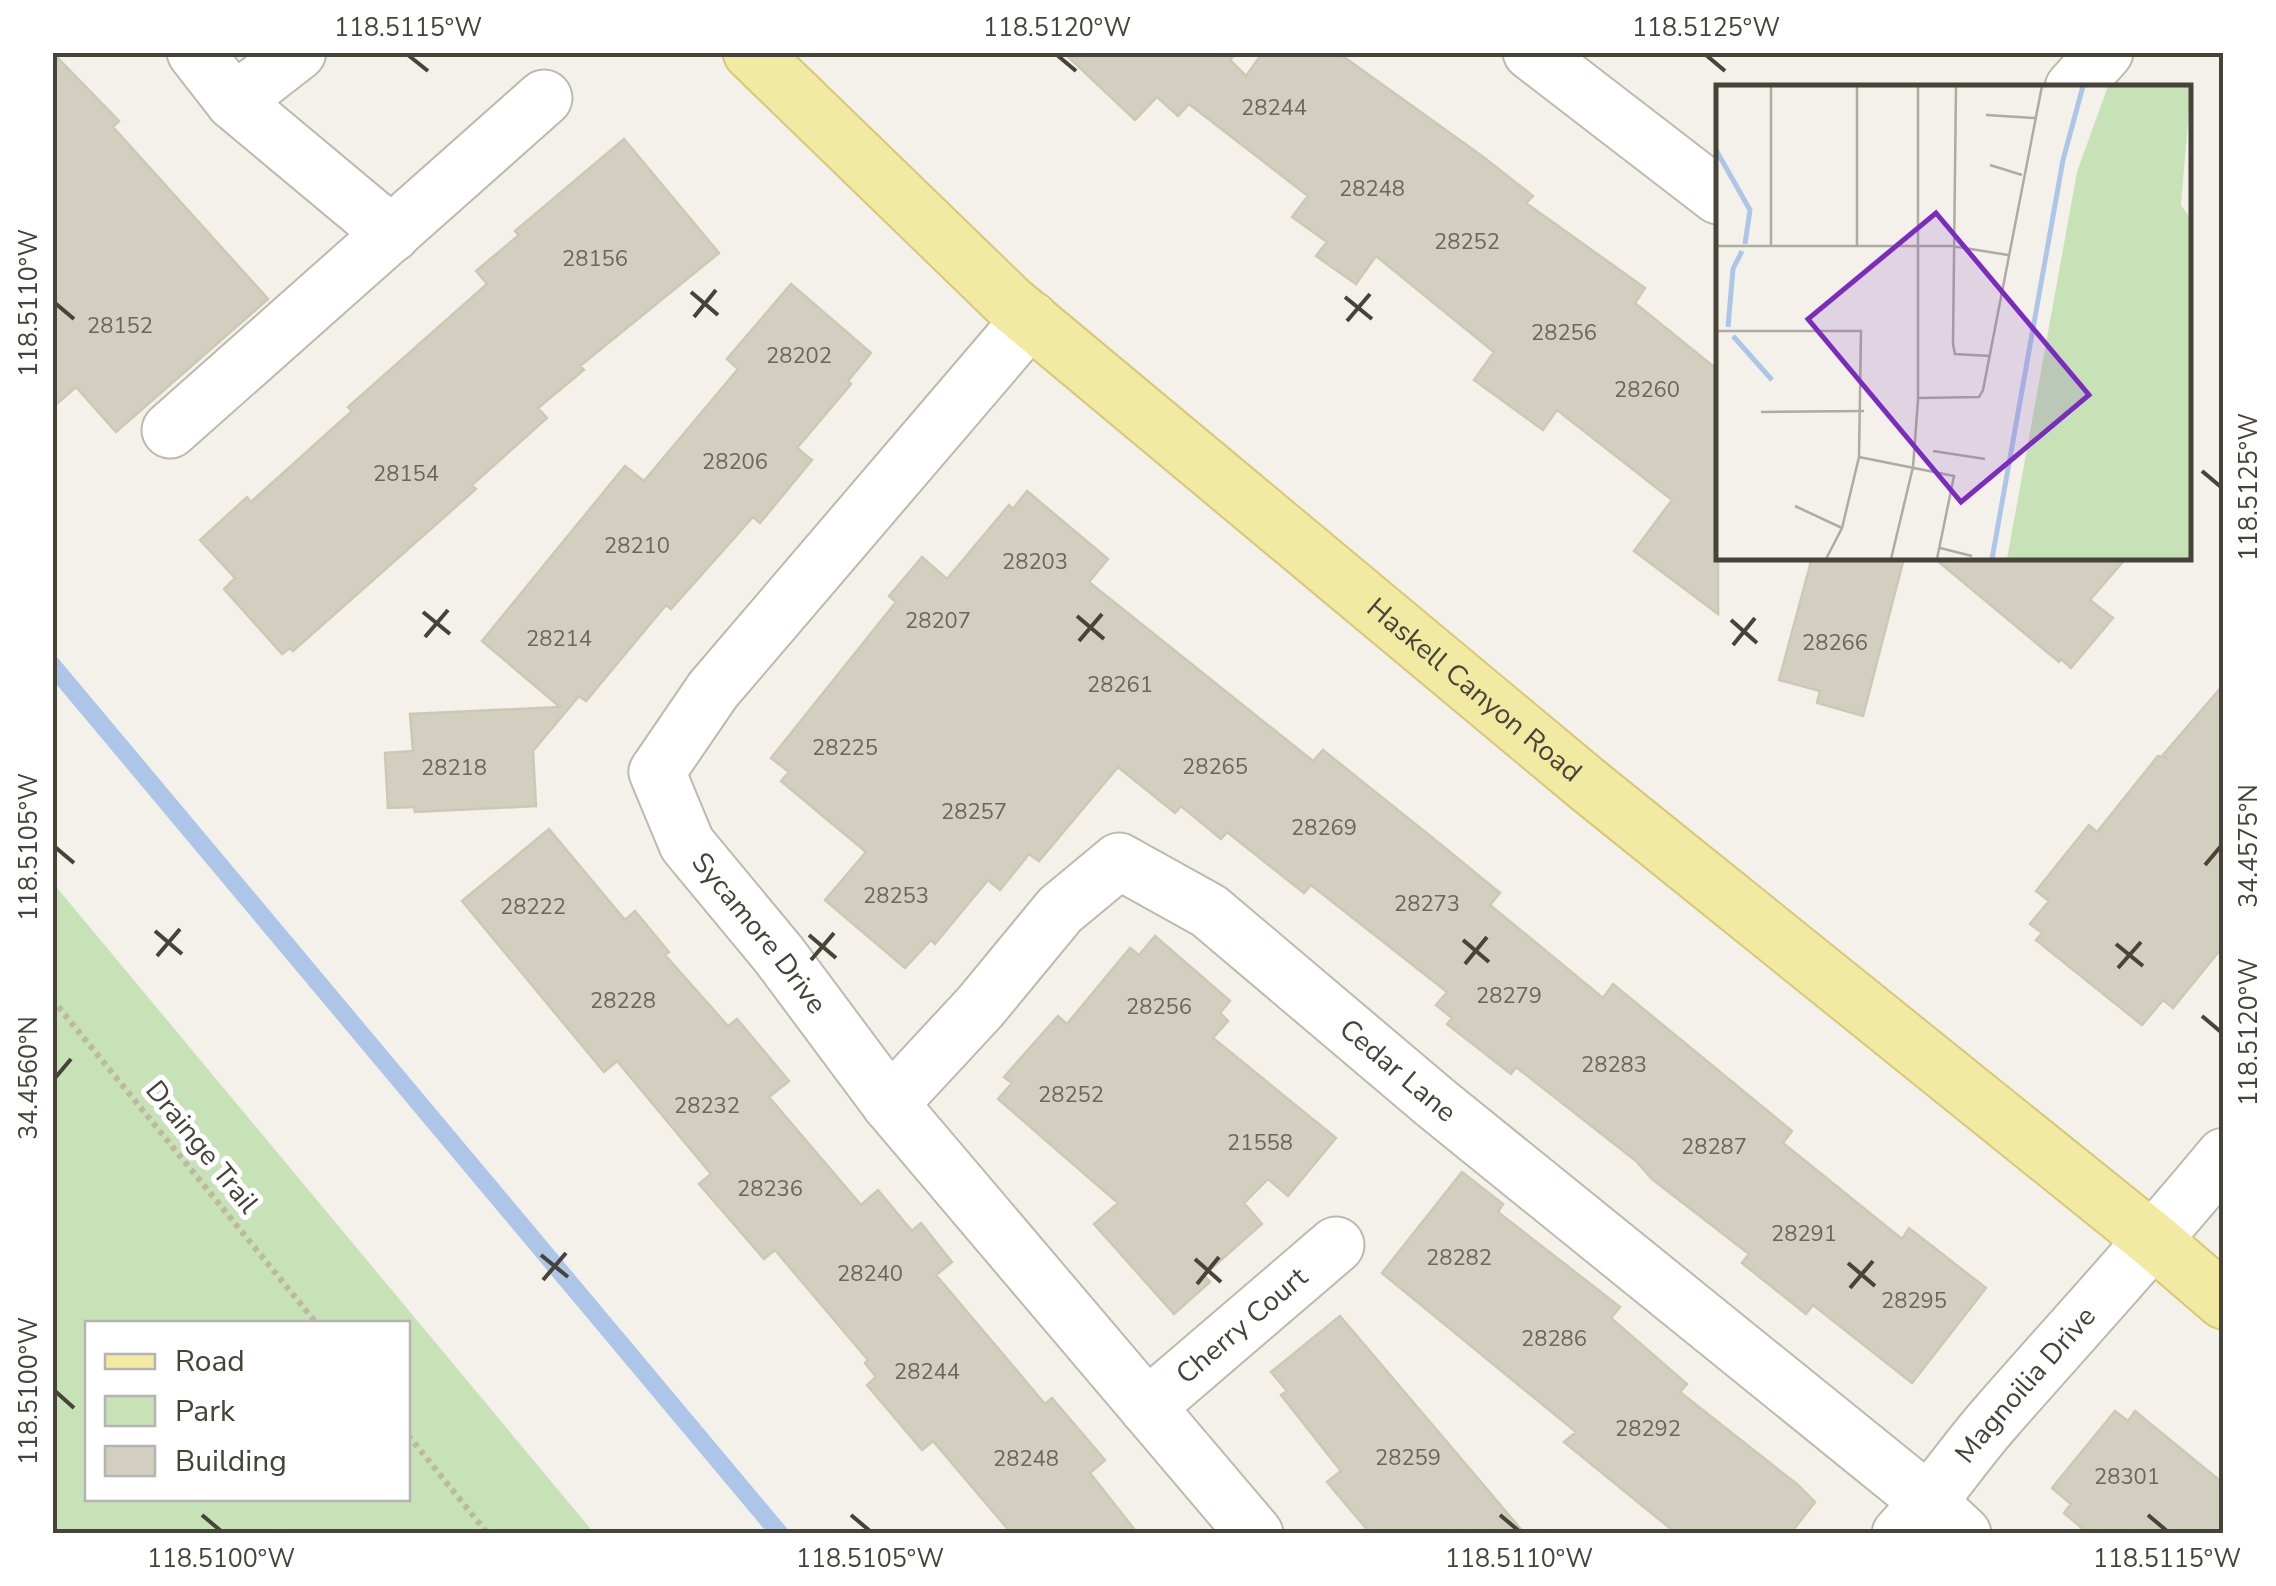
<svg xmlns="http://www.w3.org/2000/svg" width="2276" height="1586" viewBox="0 0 2276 1586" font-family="'Nunito Sans',sans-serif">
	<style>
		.green { fill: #c7e2b7; fill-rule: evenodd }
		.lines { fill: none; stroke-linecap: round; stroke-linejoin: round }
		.stream { stroke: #adc6e8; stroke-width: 18 }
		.building { fill: #d3cfc0; stroke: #cdc8b4; stroke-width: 2.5 }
		.minor-casing { stroke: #bdbaad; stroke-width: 59 }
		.major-casing { stroke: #d6c975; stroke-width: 59 }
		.path { stroke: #bdb8a0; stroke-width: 6; stroke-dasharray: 5 5; stroke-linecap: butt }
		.minor { stroke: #fff; stroke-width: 55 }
		.major { stroke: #f2e9a3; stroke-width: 55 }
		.ticks { fill: none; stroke: #464339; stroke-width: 4 }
		.labels { text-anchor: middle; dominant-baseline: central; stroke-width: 10; stroke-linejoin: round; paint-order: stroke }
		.number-label { font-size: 22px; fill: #69665b }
		.street-label { font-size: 28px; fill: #464339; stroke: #fff }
		.inset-river { fill: none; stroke: #adc6e8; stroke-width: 5 }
		.inset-road { fill: none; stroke: #aeaba3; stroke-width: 2.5 }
		.view { fill: #7b2cbf; fill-opacity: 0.15; stroke: #7b2cbf; stroke-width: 5 }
		.inset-edge { fill: none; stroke: #464339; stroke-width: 5 }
		.neatline { fill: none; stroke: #464339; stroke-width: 4 }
		.ticks-label { font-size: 25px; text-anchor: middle; fill: #464339 }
	</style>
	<rect width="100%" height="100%" fill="#f3f1ea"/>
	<path class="green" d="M53 883 594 1533H53ZM88 1324H408V1498H88Z"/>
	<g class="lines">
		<path class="stream" d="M52 665 780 1534"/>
	</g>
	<path class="building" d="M52 52 119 121 113 127 268 299 116 432 76 387 52 408Z
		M1063 52H1237L1230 60 1246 76 1263 52H1337L1482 156 1533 196 1526 203 1645 288 1635 303 1718 370V614L1634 551 1672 500 1557 410 1543 430 1474 380 1494 352 1376 256 1356 284 1316 256 1327 242 1292 217 1308 196 1189 104 1178 116 1157 97 1135 120Z
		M624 139 719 253 580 366 584 370 538 408 547 418 472 485 476 489 293 651 290 648 282 654 224 589 235 578 200 540 247 497 251 502 352 411 348 407 487 284 476 271 519 235 515 231Z
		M791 284 871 353 848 381 851 384 797 448 812 460 760 523 753 517 671 609 666 605 586 701 579 696 533 751 536 806 415 812 414 807 388 808 385 753 413 751 410 714 560 707 482 641 625 466 644 481 738 369 727 359Z
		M1027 491 1108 559 1089 582 1313 761 1323 750 1434 839 1500 893 1490 905 1603 998 1613 984 1792 1131 1783 1143 1902 1239 1909 1228 1986 1288 1912 1383 1813 1305 1806 1314 1742 1263 1749 1254 1652 1179 1636 1161 1516 1067 1511 1074 1447 1024 1452 1018 1436 1005 1447 992 1311 885 1304 893 1227 832 1221 839 1181 806 1175 813 1118 767 1039 861 1029 854 1000 890 988 880 935 944 931 940 905 968 825 900 866 852 781 781 789 772 771 758 896 602 889 596 922 557 947 579 1009 505 1013 509Z
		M1812 558H1904L1863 716 1817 703 1820 691 1779 680Z
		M1934 558H2126L2090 600 2113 618 2071 668 2061 659 2059 662Z
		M2224 684V945L2173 1008 2163 1000 2142 1025 2036 940 2042 933 2030 924 2049 901 2036 891 2089 825 2097 832 2158 756 2166 758 2163 755Z
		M549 829 625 920 635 911 669 952 665 955 728 1026 737 1019 789 1081 769 1097 861 1205 878 1190 912 1231 921 1223 952 1262 936 1275 1045 1404 1052 1398 1105 1460 1090 1473 1138 1534H1012L933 1441 922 1450 867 1385 876 1377 865 1363 868 1360 775 1250 764 1259 699 1184 711 1174 617 1061 604 1072 462 901Z
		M1155 936 1230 1001 1220 1013 1228 1021 1213 1038 1336 1138 1288 1196 1268 1179 1244 1203 1262 1224 1204 1275 1210 1282 1174 1314 1094 1224 1118 1203 998 1099 1012 1083 1004 1077 1058 1016 1067 1024 1130 948 1139 955Z
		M1462 1172 1503 1204 1498 1212 1620 1307 1611 1318 1687 1384 1680 1392 1798 1485 1815 1502 1790 1534H1677L1564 1442 1576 1432 1382 1273Z
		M1340 1316 1525 1534 1370 1533 1327 1482 1341 1471 1281 1395 1287 1391 1271 1372Z
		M2115 1411 2128 1421 2135 1411 2224 1484V1534H2089L2064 1513 2071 1504 2052 1488Z"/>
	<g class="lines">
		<defs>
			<g id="minor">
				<path d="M195 52 234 102 298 52"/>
				<path d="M1531 52 1718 196"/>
				<path d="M2073 88 2105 52"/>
				<path d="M234 102 392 234"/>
				<path id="s1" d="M1030 319 713 690 657 772 687 844 779 955 890 1104 1255 1534"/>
				<path d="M170 430 544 98"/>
				<path id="s2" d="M890 1104 980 1007 1060 910 1119 861 1209 911 1437 1104 1930 1503 1963 1534"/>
				<path id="s3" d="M1147 1407 1336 1245"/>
				<path id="s4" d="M1900 1534C1936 1497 1963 1454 1997 1416 2073 1329 2151 1245 2224 1156"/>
			</g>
			<g id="major">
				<path id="s5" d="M751 52 1010 303 1588 785 2154 1241 2224 1301"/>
			</g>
		</defs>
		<use href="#minor" class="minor-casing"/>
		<use href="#major" class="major-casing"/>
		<path class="path" d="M52 999 317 1324
			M408 1435 488 1534"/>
		<use href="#minor" class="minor"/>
		<use href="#major" class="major"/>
	</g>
	<path class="ticks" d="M408 55 428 71M1057 55 1076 71M1706 55 1725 71M691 292 718 315M1345 297 1372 319M55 303 74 319M694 317 716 290M1347 321 1370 294M2202 471 2221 487M423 612 450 634M1077 616 1104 639M1731 620 1757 643M425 637 448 610M1079 641 1102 614M1733 645 1755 618M55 847 74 863M2205 865 2221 846M155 931 182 954M809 935 836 958M1463 940 1489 962M2116 944 2143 966M157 956 180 929M811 960 834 933M1465 964 1487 937M2118 968 2141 942M2202 1016 2221 1032M55 1078 71 1059M541 1255 568 1277M1195 1259 1221 1282M1848 1263 1875 1286M543 1280 566 1253M1197 1284 1219 1257M1850 1288 1873 1261M55 1391 74 1408M202 1515 221 1531M851 1515 870 1531M1500 1515 1519 1531M2148 1515 2167 1531"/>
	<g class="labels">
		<g class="number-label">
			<text x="1274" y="108">28244</text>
			<text x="1372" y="189">28248</text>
			<text x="1467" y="242">28252</text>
			<text x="595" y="259">28156</text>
			<text x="120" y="326">28152</text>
			<text x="1564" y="333">28256</text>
			<text x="799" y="356">28202</text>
			<text x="1647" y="390">28260</text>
			<text x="735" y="462">28206</text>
			<text x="406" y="474">28154</text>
			<text x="637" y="546">28210</text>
			<text x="1035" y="562">28203</text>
			<text x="938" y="621">28207</text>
			<text x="559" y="639">28214</text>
			<text x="1835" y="643">28266</text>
			<text x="1120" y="685">28261</text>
			<text x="845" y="748">28225</text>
			<text x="1215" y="767">28265</text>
			<text x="454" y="768">28218</text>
			<text x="974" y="812">28257</text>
			<text x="1324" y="828">28269</text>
			<text x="896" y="896">28253</text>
			<text x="1427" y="904">28273</text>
			<text x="533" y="907">28222</text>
			<text x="1509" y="996">28279</text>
			<text x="623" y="1001">28228</text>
			<text x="1159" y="1007">28256</text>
			<text x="1614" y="1065">28283</text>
			<text x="1071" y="1095">28252</text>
			<text x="707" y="1106">28232</text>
			<text x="1260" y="1143">21558</text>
			<text x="1714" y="1147">28287</text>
			<text x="770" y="1189">28236</text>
			<text x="1804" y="1234">28291</text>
			<text x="1459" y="1258">28282</text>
			<text x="870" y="1274">28240</text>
			<text x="1914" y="1301">28295</text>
			<text x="1554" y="1339">28286</text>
			<text x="927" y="1372">28244</text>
			<text x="1648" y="1429">28292</text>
			<text x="1408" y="1458">28259</text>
			<text x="1026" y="1459">28248</text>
			<text x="2127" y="1477">28301</text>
		</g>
		<g class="street-label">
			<text stroke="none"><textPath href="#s5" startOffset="965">Haskell Canyon Road</textPath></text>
			<text stroke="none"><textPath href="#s1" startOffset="780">Sycamore Drive</textPath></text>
			<text stroke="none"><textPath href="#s2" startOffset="685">Cedar Lane</textPath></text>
			<text transform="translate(202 1147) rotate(51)">Drainge Trail</text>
			<text stroke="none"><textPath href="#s3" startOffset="125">Cherry Court</textPath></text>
			<text stroke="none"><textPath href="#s4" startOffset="195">Magnoilia Drive</textPath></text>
		</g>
	</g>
	<g transform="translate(1716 85)">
		<rect width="475" height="475" fill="#f3f1ea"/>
		<path d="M392 1H475L465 120 475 134V474H291L361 87Z" fill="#c7e2b7"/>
		<path class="inset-river" d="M0 65 34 125 29 159M12 242 17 184 26 166M17 251 56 295M276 474 347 75 367 1"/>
		<path class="inset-road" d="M55 1V161M141 1V161M240 1 237 259 239 269 274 271M270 30 320 33M274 80 306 90M0 161H236L292 170M0 246H145L143 372 126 443 110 474M202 313 263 312 267 305 326 1M45 327 148 326M217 366 269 374M143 372 238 391 221 474M79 421 126 443M224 463 256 471M175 474 197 382 202 315V1"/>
		<path class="view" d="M220 128 373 310 245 417 92 234Z"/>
		<rect width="475" height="475" class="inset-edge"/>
	</g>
	<rect width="2276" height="1586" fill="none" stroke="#ffffff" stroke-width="110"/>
	<rect x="85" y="1321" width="325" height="180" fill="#ffffff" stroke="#b5b4b0" stroke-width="2.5"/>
	<rect x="105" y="1354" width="50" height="15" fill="#f2e9a3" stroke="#b5b4b0" stroke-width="2.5"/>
	<text x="175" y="1371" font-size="30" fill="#464339">Road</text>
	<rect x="105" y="1396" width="50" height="30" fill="#c7e2b7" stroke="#b5b4b0" stroke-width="2.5"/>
	<text x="175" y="1421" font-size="30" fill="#464339">Park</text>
	<rect x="105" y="1446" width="50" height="30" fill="#d3cfc0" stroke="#b5b4b0" stroke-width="2.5"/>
	<text x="175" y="1471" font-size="30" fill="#464339">Building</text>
	<rect x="55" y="55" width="2166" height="1476" class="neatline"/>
	<g class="ticks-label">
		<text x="408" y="36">118.5115°W</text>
		<text x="1057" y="36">118.5120°W</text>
		<text x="1706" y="36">118.5125°W</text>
		<text transform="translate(28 303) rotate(-90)" y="9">118.5110°W</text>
		<text transform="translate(2248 487) rotate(-90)" y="9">118.5125°W</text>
		<text transform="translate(2248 846) rotate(-90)" y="9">34.4575°N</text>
		<text transform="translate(28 847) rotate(-90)" y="9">118.5105°W</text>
		<text transform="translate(2248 1032) rotate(-90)" y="9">118.5120°W</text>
		<text transform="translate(28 1078) rotate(-90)" y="9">34.4560°N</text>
		<text transform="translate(28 1391) rotate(-90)" y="9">118.5100°W</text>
		<text x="221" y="1567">118.5100°W</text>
		<text x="870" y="1567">118.5105°W</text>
		<text x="1519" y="1567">118.5110°W</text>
		<text x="2167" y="1567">118.5115°W</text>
	</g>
</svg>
